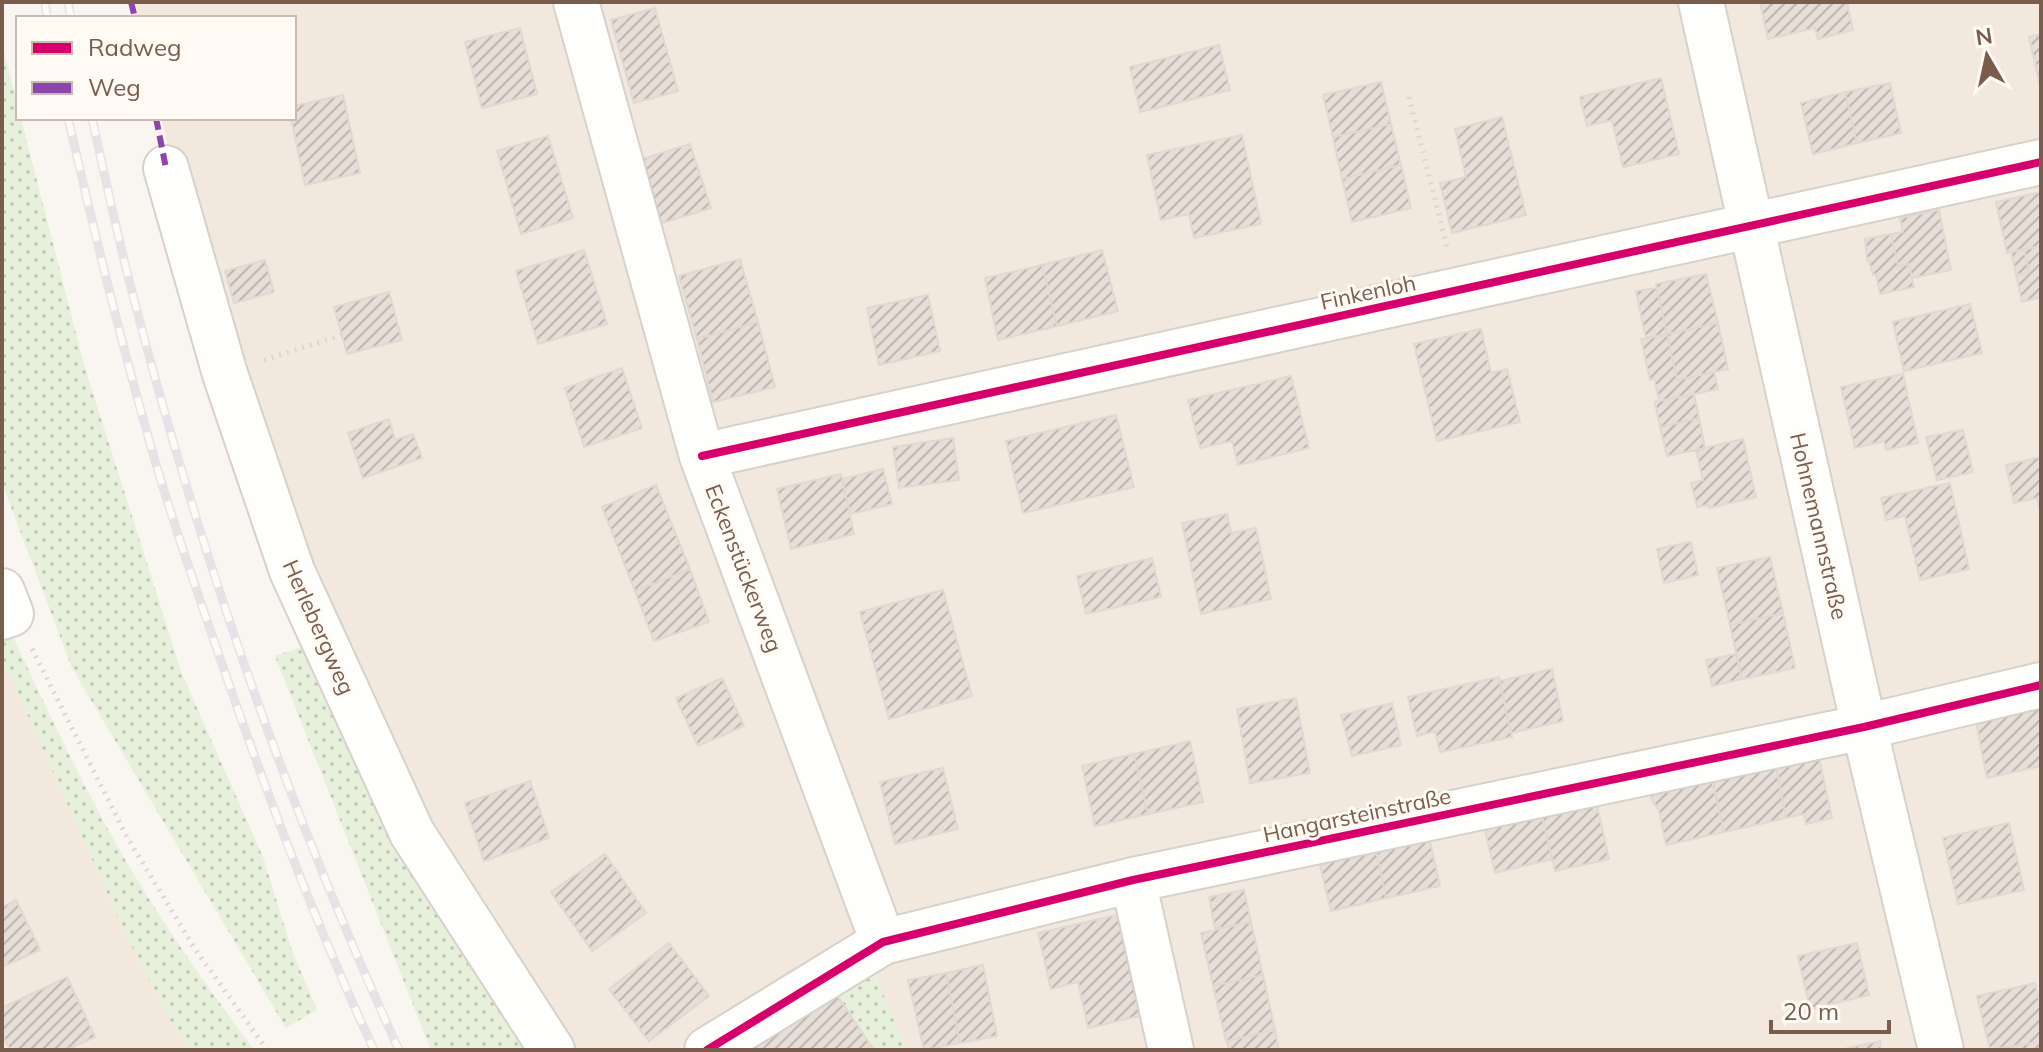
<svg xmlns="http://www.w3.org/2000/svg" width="2043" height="1052" viewBox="0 0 2043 1052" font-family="Mulish,sans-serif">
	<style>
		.residential { fill: #f2e8de }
		.grass { fill: url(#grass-dots) }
		.building { fill: url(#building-hatch); stroke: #e2d8d2; stroke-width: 2 }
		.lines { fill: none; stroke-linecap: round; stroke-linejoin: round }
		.minor-casing { stroke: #d7d1cb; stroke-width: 48 }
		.path { stroke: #dcd5d0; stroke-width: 5; stroke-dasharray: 2 6; stroke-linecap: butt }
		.minor { stroke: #fefefd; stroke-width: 44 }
		.rail-casing { stroke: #e6e3e7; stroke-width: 9 }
		.rail { stroke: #fffaf3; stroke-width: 6; stroke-dasharray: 18; stroke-linecap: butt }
		.quiet { stroke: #8e44ad; stroke-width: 6; stroke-dasharray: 12 6; stroke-linecap: butt }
		.cycleway-casing { stroke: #fffaf3; stroke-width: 13 }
		.cycleway { stroke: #d6006c; stroke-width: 8 }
		.labels { text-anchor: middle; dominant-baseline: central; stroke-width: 6; stroke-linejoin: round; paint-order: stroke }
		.street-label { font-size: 22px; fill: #7a5c4d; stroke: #fffaf3 }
	</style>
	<defs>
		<pattern id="grass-dots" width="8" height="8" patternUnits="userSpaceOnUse" patternTransform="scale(2)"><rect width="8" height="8" fill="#e7f0db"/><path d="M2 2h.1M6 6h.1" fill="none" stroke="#c0c6b4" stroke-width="1.8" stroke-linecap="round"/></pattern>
		<pattern id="building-hatch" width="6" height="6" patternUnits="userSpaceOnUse" patternTransform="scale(2)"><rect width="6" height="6" fill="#e6ded7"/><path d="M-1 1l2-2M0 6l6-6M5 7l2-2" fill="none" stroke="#bfb7b1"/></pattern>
	</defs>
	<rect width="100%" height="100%" fill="#f9f5f0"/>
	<path class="residential" d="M131 2H2041V1050H906L858 933 676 1050H567L449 871 305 581 185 209 161 118H294V18H136Z
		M2 658 125 933 177 1033 190 1050H2Z"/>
	<path class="grass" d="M2 44 18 107V118H21L84 365 182 674 263 857 292 951 317 1010 286 1028 72 668 2 483Z
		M13 637C45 705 77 774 114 840 155 914 204 982 254 1050H190L177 1033 125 933 2 658V641Z
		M304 646 531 1050H431L275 656Z
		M869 959 906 1050H723Z"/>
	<path class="building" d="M1760 2H1847L1853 30 1818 39 1815 28 1768 39Z
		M655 8 678 91 634 103 611 20Z
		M520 28 537 94 482 108 465 42Z
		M2041 34V90L2029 37Z
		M1219 45 1230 90 1140 112 1130 67Z
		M1661 78 1679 154 1623 167 1612 120 1587 126 1580 97Z
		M1381 82 1391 124 1333 137 1323 95Z
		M1890 83 1901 133 1857 143 1845 92Z
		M1845 92 1857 143 1813 154 1801 103Z
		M343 95 360 173 305 185 291 118H294V106Z
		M1502 117 1526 215 1452 233 1440 183 1466 177 1455 129Z
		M1391 124 1401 165 1342 179 1333 137Z
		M1242 135 1261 224 1194 238 1189 214 1161 220 1147 155Z
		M548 136 573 218 521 234 497 151Z
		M690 144 711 208 659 224 639 160Z
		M1401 165 1411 208 1352 222 1342 179Z
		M2041 192V246L2007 253 1996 202Z
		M1939 210 1951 270 1912 278 1909 264 1898 266 1891 234 1903 232 1900 218Z
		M1891 234 1898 266 1909 264 1914 287 1880 294 1876 274 1873 275 1869 261H1867L1865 239Z
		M2041 246V297L2022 302 2016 275 2029 272 2024 249Z
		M2024 249 2029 272 2016 275 2011 252Z
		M584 250 607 324 538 344 516 271Z
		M1102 250 1118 311 1057 326 1042 265Z
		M740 259 758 322 697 339 679 276Z
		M265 260 274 292 234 303 225 271Z
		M1042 265 1057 326 998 340 985 278Z
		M1706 274 1718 323 1667 334 1656 284Z
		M1657 288 1667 334 1646 339 1636 291Z
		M389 292 402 340 347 354 334 307Z
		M928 295 940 351 879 365 867 308Z
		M1970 304 1982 353 1904 371 1893 322Z
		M758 322 775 387 713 402 697 339Z
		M1718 323 1728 369 1677 380 1667 334Z
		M1481 329 1491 373 1507 369 1520 422 1437 441 1414 344Z
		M1667 334 1677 380 1714 372 1718 389 1655 402 1659 400 1654 378 1650 380 1641 339Z
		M622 368 642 428 584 447 565 388Z
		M1903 374 1918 443 1886 450 1884 441 1855 448 1841 387Z
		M1291 376 1309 448 1238 465 1232 441 1200 448 1188 400Z
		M1694 394 1699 418 1660 427 1655 402Z
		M1116 415 1134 487 1023 513 1006 441Z
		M1699 418 1705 448 1667 456 1660 427Z
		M389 419 395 440 413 434 422 458 363 478 348 433Z
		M1963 430 1973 472 1937 480 1926 437Z
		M953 438 959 480 899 488 893 447Z
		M1743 439 1756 497 1709 508 1708 505 1697 507 1691 483 1703 480 1696 450Z
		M2041 457V514L2037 498 2014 503 2006 465Z
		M883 469 892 504 850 514 842 479Z
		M841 474 854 534 791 549 777 489Z
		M1950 483 1969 569 1920 580 1905 516 1886 520 1881 498Z
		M656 485 690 569 635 591 602 507Z
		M1227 514 1231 533 1256 528 1271 599 1201 614 1182 523Z
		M1691 542 1698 575 1664 583 1657 549Z
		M1770 557 1783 613 1730 625 1717 568Z
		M1152 558 1161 597 1086 614 1077 576Z
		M690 569 709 622 654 641 635 591Z
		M943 590 972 696 889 719 860 612Z
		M1783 613 1795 668 1742 679 1730 625Z
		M1736 654 1742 679 1712 686 1706 660Z
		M1552 669 1563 721 1511 733 1500 681Z
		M1499 677 1512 737 1440 752 1435 731 1417 736 1408 697Z
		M722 678 744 726 698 746 676 698Z
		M1296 698 1310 773 1250 783 1237 709Z
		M2041 698V766L1987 778 1974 712Z
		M1392 703 1401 745 1352 756 1341 715Z
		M1190 741 1203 802 1148 814 1134 754Z
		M1817 748 1832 818 1806 824 1804 814 1786 818 1774 757Z
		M1134 754 1148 814 1095 826 1082 766Z
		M1775 759 1786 818 1724 832 1711 773Z
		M943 768 958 829 895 844 880 782Z
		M1710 772 1724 832 1666 845 1659 810 1652 801 1649 786Z
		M530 781 549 838 484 861 465 803Z
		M1595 796 1609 859 1555 871 1540 808Z
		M1540 808 1552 859 1495 873 1483 822Z
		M2009 823 2024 890 1958 904 1943 838Z
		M1429 837 1440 886 1386 898 1376 849Z
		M1376 849 1386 898 1331 911 1319 861Z
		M605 854 646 913 592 951 551 892Z
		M1244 890 1251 922 1215 929 1209 897Z
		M16 900 40 950 2 967V907Z
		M1121 914 1144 1015 1088 1028 1078 982 1051 989 1038 933Z
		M1251 922 1263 975 1213 986 1201 933Z
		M669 943 709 996 649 1041 609 989Z
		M1857 943 1869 995 1810 1009 1798 956Z
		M983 965 997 1036 960 1043 946 973Z
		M946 973 960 1043 924 1050 908 980Z
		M1263 975 1275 1030 1226 1041 1213 986Z
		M67 977 95 1037 66 1050H10L2 1034V1008Z
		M2035 983 2041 1008V1041L1990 1050 1977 996Z
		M832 988 874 1050H754L750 1044Z
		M1275 1030 1279 1050H1229L1227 1041Z
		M1880 1041 1881 1050H1840Z
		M2041 1041V1050H2000Z"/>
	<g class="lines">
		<defs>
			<path id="minor" d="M576 2 702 456 883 942
				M1701 2 1864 727 1941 1050
				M166 168 225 374 292 571 412 833 552 1050
				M702 456 2041 162
				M2 591 11 614 2 617
				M1133 880 1171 1050
				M707 1050 883 942 1133 880 1864 727 2041 685"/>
		</defs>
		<use href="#minor" class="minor-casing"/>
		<path class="path" d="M1409 97 1448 251
			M264 360 342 335
			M32 649 127 837 195 949 267 1050"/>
		<use href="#minor" class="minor"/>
		<defs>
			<path id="rail" d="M45 2 47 18
				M68 2 71 18
				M68 118C91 218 115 319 143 418 165 500 193 580 221 661 266 792 315 923 374 1050
				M92 118C104 173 116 229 130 284 197 545 286 804 399 1050"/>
		</defs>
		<use href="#rail" class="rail-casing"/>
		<use href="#rail" class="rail"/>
		<path class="quiet" d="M131 2 135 18
			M156 118 166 168"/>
		<defs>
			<path id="cycleway" d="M702 456 2041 162
				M707 1050 883 942 1133 880 1864 727 2041 685"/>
		</defs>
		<use href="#cycleway" class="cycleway-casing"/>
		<use href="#cycleway" class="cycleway"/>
	</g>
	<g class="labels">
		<g class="street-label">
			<text transform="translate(1368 292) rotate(-12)">Finkenloh</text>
			<text transform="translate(1819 526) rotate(77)">Hohnemannstraße</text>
			<text transform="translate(744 568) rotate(69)">Eckenstückerweg</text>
			<text transform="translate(319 627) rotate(66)">Herlebergweg</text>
			<text transform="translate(1357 815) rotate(-12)">Hangarsteinstraße</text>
		</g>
	</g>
	<rect width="2043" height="1052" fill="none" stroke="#7a5c4d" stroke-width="8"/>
	<rect x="16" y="16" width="280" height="104" fill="#fffaf3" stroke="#cabbb1" stroke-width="2"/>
	<rect x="32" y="42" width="40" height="12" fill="#d6006c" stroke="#cabbb1" stroke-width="2"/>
	<text x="88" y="56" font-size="24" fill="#7a5c4d">Radweg</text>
	<rect x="32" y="82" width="40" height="12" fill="#8e44ad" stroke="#cabbb1" stroke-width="2"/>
	<text x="88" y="96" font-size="24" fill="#7a5c4d">Weg</text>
	<g transform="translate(1987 56) rotate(351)" stroke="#fffaf3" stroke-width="6" paint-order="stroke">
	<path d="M0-6L14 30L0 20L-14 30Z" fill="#7a5c4d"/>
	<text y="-12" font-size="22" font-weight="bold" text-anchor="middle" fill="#7a5c4d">N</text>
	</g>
	<path d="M1771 1020v12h118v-12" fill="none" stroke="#7a5c4d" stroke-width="4"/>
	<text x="1783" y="1020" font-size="24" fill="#7a5c4d" stroke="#fffaf3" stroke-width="6" paint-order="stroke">20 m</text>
</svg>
